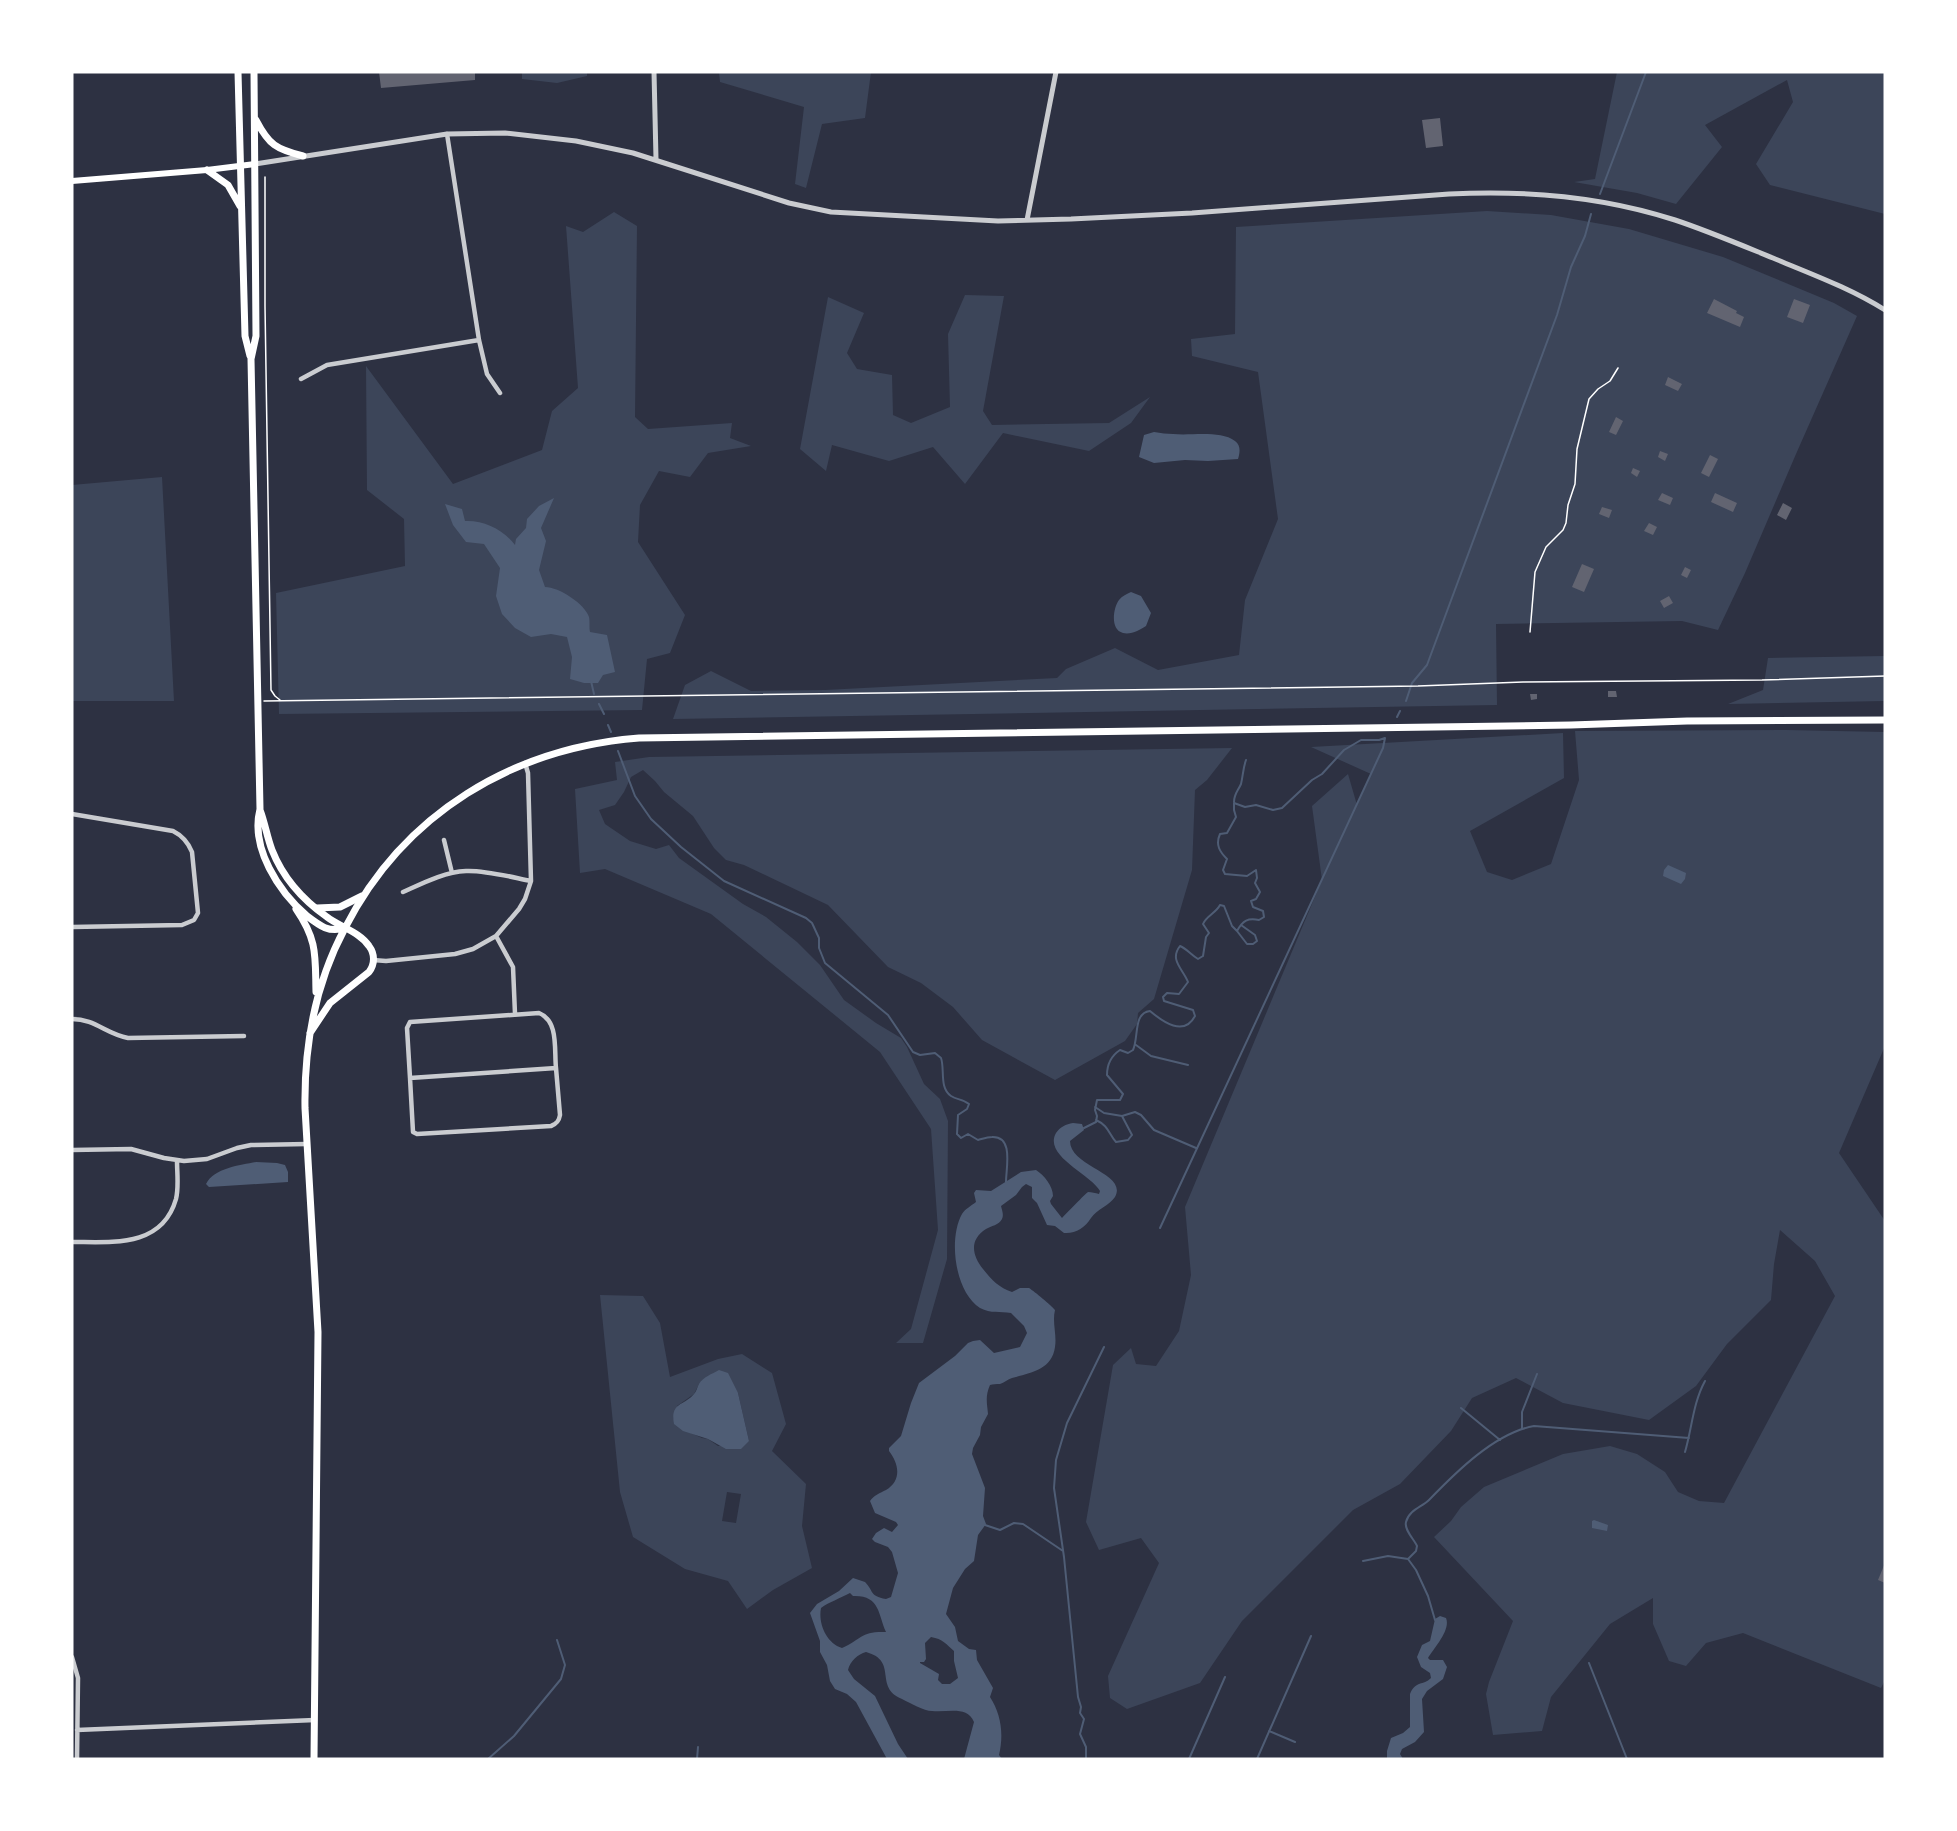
<svg xmlns="http://www.w3.org/2000/svg" width="1957" height="1831" viewBox="0 0 1957 1831" font-family="'Alegreya Sans',sans-serif">
	<style>
		.green { fill: #3c4559; fill-rule: evenodd }
		.water { fill: #4f5d75; fill-rule: evenodd }
		.lines { fill: none; stroke-linecap: round; stroke-linejoin: round }
		.stream { stroke: #4f5d75; stroke-width: 2 }
		.building { fill: #626471 }
		.path { stroke: #fff; stroke-width: 1.5 }
		.minor { stroke: #caccd0; stroke-width: 4.5 }
		.tertiary { stroke: #caccd0; stroke-width: 5 }
		.secondary { stroke: #fff; stroke-width: 6 }
		.primary { stroke: #fff; stroke-width: 7 }
		.trunk { stroke: #fff; stroke-width: 7 }
	</style>
	<rect width="100%" height="100%" fill="#2d3142"/>
	<path class="green" d="M522 72H587V76L557 83 522 79Z
		M719 72H871L865 118 822 124 806 188 795 184 804 107 720 82Z
		M1617 72H1885V214L1770 185 1756 164 1793 102 1787 80 1705 125 1722 147 1676 204 1637 193 1574 182 1595 179Z
		M1487 211 1551 215 1629 229 1723 257 1834 303 1857 316 1796 454 1745 573 1718 630 1682 621 1496 624 1497 705 673 719 685 685 711 671 751 691 825 690 1057 678 1066 669 1115 648 1158 670 1239 655 1245 600 1278 519 1258 372 1192 356 1191 339 1235 334 1236 227Z
		M614 212 637 226 635 417 648 429 732 423 730 438 751 446 708 453 690 477 659 471 640 505 638 542 685 615 670 653 647 659 642 710 279 714 276 593 405 566 404 519 367 490 366 366 453 484 542 450 552 411 578 388 566 226 583 232Z
		M965 295 1004 296 983 411 992 425 1109 423 1150 397 1131 423 1089 451 1003 433 965 484 933 447 889 461 832 445 826 471 800 449 828 297 864 313 847 353 857 369 892 375 893 415 911 423 950 407 948 334Z
		M162 477 174 701H72V485Z
		M1885 656V701L1728 704 1763 690 1768 658Z
		M1787 730 1885 732V1046L1839 1153 1885 1221V1680L1881 1688 1743 1633 1706 1643 1686 1666 1669 1661 1653 1624V1598L1610 1624 1551 1697 1542 1731 1493 1735 1486 1694 1489 1682 1513 1621 1434 1537 1451 1521 1461 1507 1484 1487 1563 1454 1610 1446 1637 1454 1665 1472 1678 1492 1699 1501 1724 1503 1835 1296 1815 1261 1780 1230 1774 1264 1771 1300 1727 1344 1696 1386 1649 1420 1563 1403 1516 1378 1472 1398 1451 1431 1400 1484 1353 1510 1242 1621 1200 1683 1127 1709 1110 1698 1108 1676 1159 1563 1141 1538 1099 1550 1086 1522 1113 1365 1131 1348 1136 1364 1156 1366 1179 1331 1191 1275 1185 1207 1322 880 1312 806 1348 774 1357 805 1371 774 1311 747 1563 733 1564 778 1470 831 1487 872 1512 880 1551 864 1579 780 1575 731Z
		M1232 748 1207 780 1195 790 1192 870 1154 999 1138 1013 1137 1024 1125 1041 1055 1080 982 1040 953 1007 921 983 888 967 828 905 744 865 726 860 714 848 693 816 664 792 655 781 643 770 631 777 624 792 615 805 599 810 605 824 630 841 656 849 669 845 679 858 743 904 766 917 797 942 820 965 844 1000 876 1023 901 1038 907 1047 924 1084 940 1099 948 1121 947 1259 923 1343H896L911 1329 938 1230 931 1129 880 1052 711 914 605 869 580 873 575 789 617 780 615 762 649 757Z
		M600 1295 643 1296 660 1323 670 1377 718 1359 742 1354 772 1373 786 1424 772 1451 806 1484 802 1526 812 1568 773 1590 747 1609 728 1581 685 1569 633 1537 620 1492ZM699 1384 738 1393 749 1441 718 1446 708 1439 702 1438 691 1433 677 1406 694 1394ZM727 1492 741 1494 736 1523 722 1521Z"/>
	<path class="water" d="M1154 432C1161 433 1167 434 1173 434 1191 436 1220 430 1235 441 1241 445 1240 453 1238 459L1208 461 1185 460 1154 463 1139 457 1144 435Z
		M554 498 541 528 546 541 539 570 545 587C559 587 585 604 589 617 590 621 589 628 590 632L607 635 615 672 603 675 598 683H584L570 679 572 657 567 637 551 634 531 637 515 628 502 614 496 596 500 568 484 544 466 542 453 525 445 504 462 509 465 521C484 520 504 530 515 545L516 539 526 528 527 519 539 506Z
		M1131 592 1141 596 1151 613 1146 626C1140 630 1131 635 1123 633 1110 630 1113 608 1119 600 1122 596 1127 594 1131 592Z
		M1668 865 1686 873 1685 879 1681 884 1663 876 1664 870Z
		M1073 1123 1082 1124 1084 1130 1070 1141C1070 1167 1128 1173 1115 1197 1109 1206 1097 1209 1091 1218 1085 1228 1075 1234 1064 1233L1055 1226 1047 1225 1037 1203 1032 1198V1187L1026 1184 1022 1187 1016 1195 1001 1206C1002 1210 1004 1215 1002 1219 999 1225 991 1226 986 1229 969 1240 972 1255 983 1269 991 1279 999 1288 1012 1292L1020 1288H1029C1035 1292 1051 1305 1055 1310 1052 1322 1057 1335 1055 1347 1052 1370 1030 1373 1012 1378 1008 1379 1004 1383 1000 1384 996 1384 993 1384 990 1385 985 1396 987 1403 988 1414L981 1427 980 1435 973 1448 972 1454 985 1488 983 1516 986 1524 978 1535 974 1561 965 1569 953 1588 946 1614 955 1627 958 1641 969 1649 976 1650 977 1660 993 1688 990 1697C1001 1714 1004 1734 999 1755L1002 1759H964L974 1722C967 1705 947 1713 932 1711 924 1711 910 1703 902 1699 873 1687 899 1661 866 1652 858 1654 850 1661 848 1670L854 1679 875 1696 898 1744 908 1759H887L856 1702 847 1694 835 1689 830 1681 827 1665 820 1652V1641L810 1613 817 1604 839 1591 853 1578 865 1582C874 1591 869 1596 886 1599L891 1597 898 1573 892 1552 888 1547 875 1542 872 1539 876 1533 884 1528 892 1532 898 1525 896 1522 875 1513 870 1501C874 1495 880 1493 886 1490 902 1480 899 1464 889 1451V1448L901 1436 911 1403 919 1383 955 1356 968 1343 973 1341 980 1340 994 1353 1020 1347 1027 1333 1024 1326 1011 1313C1000 1311 991 1314 980 1308 955 1292 948 1239 962 1214 965 1209 971 1206 976 1202L974 1193 976 1190 991 1191 1021 1172 1036 1170C1044 1175 1053 1186 1053 1196L1050 1201 1051 1204 1062 1218C1065 1215 1086 1193 1088 1192 1092 1192 1095 1193 1099 1194L1100 1191C1091 1174 1043 1156 1056 1133 1060 1127 1066 1124 1073 1123ZM850 1593 853 1596C880 1595 878 1614 886 1632 861 1631 862 1639 842 1648 826 1643 818 1623 821 1608 829 1602 841 1598 850 1593ZM931 1637C943 1639 946 1644 954 1651V1661L958 1678 950 1684H942L938 1680 939 1674 920 1663V1662H924L926 1659 925 1643Z
		M256 1162 277 1163 285 1165 288 1172V1182L209 1187 206 1184C214 1168 240 1165 256 1162Z
		M719 1370 728 1373 738 1393 749 1441 741 1449H726L708 1439 683 1431 674 1424C670 1402 684 1406 694 1394 697 1391 697 1387 699 1384 703 1377 712 1374 719 1370Z
		M1594 1520 1608 1525 1607 1531 1592 1528V1521Z
		M1440 1616 1446 1618C1451 1630 1434 1648 1428 1658L1430 1660H1443L1447 1667 1443 1679 1427 1691 1422 1699 1424 1732 1415 1742 1402 1749 1400 1754 1403 1759H1387V1751L1391 1738 1403 1733 1410 1727V1694C1416 1680 1423 1686 1431 1678L1430 1673 1421 1667 1417 1657 1422 1645 1430 1641 1435 1619Z"/>
	<g class="lines">
		<path class="stream" d="M1600 194 1646 72
			M591 681 594 694
			M1406 701 1412 683 1427 665 1557 315 1571 267 1585 236 1591 214
			M599 704 604 714
			M1397 717 1400 711
			M608 725 611 732
			M618 751 635 796 651 819 681 847 724 881 806 918 812 923 819 938V948L825 963 888 1015 913 1052 920 1055 935 1053 941 1058C945 1069 939 1088 951 1096 957 1100 963 1099 969 1104L967 1109 958 1115 957 1134 961 1138 968 1134 978 1140C982 1139 987 1137 992 1137 1014 1136 1006 1168 1006 1182
			M1234 802C1234 794 1238 791 1241 784 1243 776 1243 768 1246 760
			M1237 931 1247 944H1253L1257 941 1255 935 1241 925
			M1136 1045 1151 1056 1188 1065
			M1095 1107 1104 1113 1122 1116 1132 1135 1128 1140 1116 1142C1108 1133 1109 1126 1096 1120
			M1122 1116 1135 1112 1141 1115 1154 1130 1196 1148
			M1084 1128 1096 1122 1097 1116 1095 1110 1097 1100H1120L1123 1094 1107 1075C1107 1064 1111 1056 1120 1050L1128 1053 1133 1050C1139 1037 1133 1013 1150 1011 1163 1022 1184 1037 1195 1016L1193 1010 1164 1001 1163 997 1167 993 1179 994 1188 982C1183 969 1169 960 1180 946 1187 949 1191 955 1198 959L1203 956 1206 937 1209 933 1203 924C1206 916 1216 913 1220 905L1224 906 1232 926 1237 931C1243 920 1248 918 1259 920L1264 917 1263 911 1253 907 1251 901 1256 899 1260 892 1255 883 1257 878 1256 870 1247 876 1225 874 1223 870 1227 859C1220 852 1215 845 1220 834L1227 833 1236 817 1234 810V803L1245 807 1256 805 1273 810 1282 808 1312 780 1322 774 1344 750 1361 740H1379L1385 738 1383 748 1160 1228
			M1461 1408 1500 1440
			M1522 1428V1412L1537 1374
			M1685 1452C1692 1428 1693 1403 1705 1381
			M985 1525 1000 1530 1014 1523 1023 1524 1063 1551
			M1408 1559 1416 1551 1417 1546C1414 1539 1404 1530 1406 1522 1409 1510 1422 1507 1429 1500 1456 1472 1495 1433 1534 1426L1689 1438
			M1363 1561 1388 1556 1408 1559 1416 1570 1428 1596 1435 1620
			M1589 1663 1627 1759
			M1269 1731 1295 1742
			M488 1759 514 1736 561 1679 565 1665 557 1640
			M697 1759 698 1747
			M1086 1759V1747L1080 1734 1084 1719 1080 1713 1081 1707 1078 1697 1064 1557 1054 1488 1056 1460 1067 1423 1104 1347
			M1189 1759 1225 1677
			M1257 1759 1311 1636"/>
	</g>
	<path class="building" d="M379 72H475V80L381 88Z
		M1440 118 1443 146 1426 148 1422 120Z
		M1714 299 1737 311 1736 313 1744 317 1740 327 1707 313Z
		M1794 299 1810 305 1803 323 1787 317Z
		M1668 377 1682 384 1678 391 1665 385Z
		M1616 417 1623 421 1616 435 1609 432Z
		M1660 451 1668 454 1665 461 1658 457Z
		M1710 455 1718 459 1709 477 1701 473Z
		M1633 468 1640 471 1637 477 1631 473Z
		M1662 493 1673 498 1670 505 1658 500Z
		M1715 493 1737 503 1733 512 1711 502Z
		M1783 503 1792 508 1786 520 1777 515Z
		M1602 507 1612 510 1609 518 1599 514Z
		M1649 523 1657 527 1653 535 1644 531Z
		M1582 564 1594 569 1584 592 1572 587Z
		M1685 567 1691 570 1687 578 1681 575Z
		M1669 596 1673 603 1664 608 1660 601Z
		M1608 691H1616L1617 697H1608Z
		M1530 694H1537V699L1531 700Z
		M1885 1563V1583L1878 1580Z"/>
	<g class="lines">
		<path class="path" d="M265 177V306L271 690 275 696 280 700
			M1530 632 1535 572 1546 547 1563 530 1566 523 1568 505 1575 484 1577 449 1589 399 1598 389 1610 381 1618 368
			M264 701 1418 686 1523 682 1762 680 1885 676"/>
		<path class="minor" d="M447 134 479 340 487 374 500 393
			M301 379 327 365 479 340
			M72 814 173 831C183 836 188 842 192 852L198 913 194 920 182 925 72 927
			M444 840 452 873
			M403 892C423 883 444 872 466 871 485 870 511 877 531 881
			M496 936 513 967 515 1014
			M373 960 386 961 455 954 473 949 496 936 519 909 525 899 531 881 528 773 525 763
			M539 1013C559 1021 554 1050 556 1068L410 1078 407 1028 410 1022Z
			M72 1019C95 1019 106 1034 128 1038L244 1036
			M410 1078 413 1132 417 1134 551 1126C557 1124 559 1121 560 1115L556 1068
			M72 1150 131 1149 164 1158 184 1161 207 1159 237 1148 251 1145 307 1144
			M72 1242C112 1242 162 1248 176 1199 179 1187 177 1173 177 1161
			M72 1657 78 1678 77 1759
			M77 1730 315 1720"/>
		<path class="tertiary" d="M654 72 656 159
			M255 164 447 134 505 133 576 141 633 153 789 203 831 212 998 221 1071 219 1192 213 1449 194C1526 190 1601 196 1675 220 1708 231 1741 245 1773 258 1811 274 1850 288 1885 310
			M1027 220 1056 72"/>
		<path class="secondary" d="M72 181 207 170 255 164"/>
		<path class="primary" d="M345 928C404 813 513 748 639 738L1571 725 1687 721 1885 720"/>
		<path class="trunk" d="M238 72 245 336 250 356
			M254 72 256 336 251 359 260 809C250 848 279 892 307 916 320 926 329 933 345 928
			M256 120C269 145 276 149 303 156
			M207 170 228 185 240 206
			M260 810C265 823 267 837 272 850 283 878 303 900 327 917 340 927 360 932 369 946 375 954 375 964 369 972L330 1003 310 1033
			M317 908 340 907 362 896
			M296 909C318 941 315 956 316 992
			M314 1759 318 1332 305 1108C304 1045 315 984 345 928"/>
	</g>
	<rect width="1957" height="1831" fill="none" stroke="#ffffff" stroke-width="147"/>
</svg>
